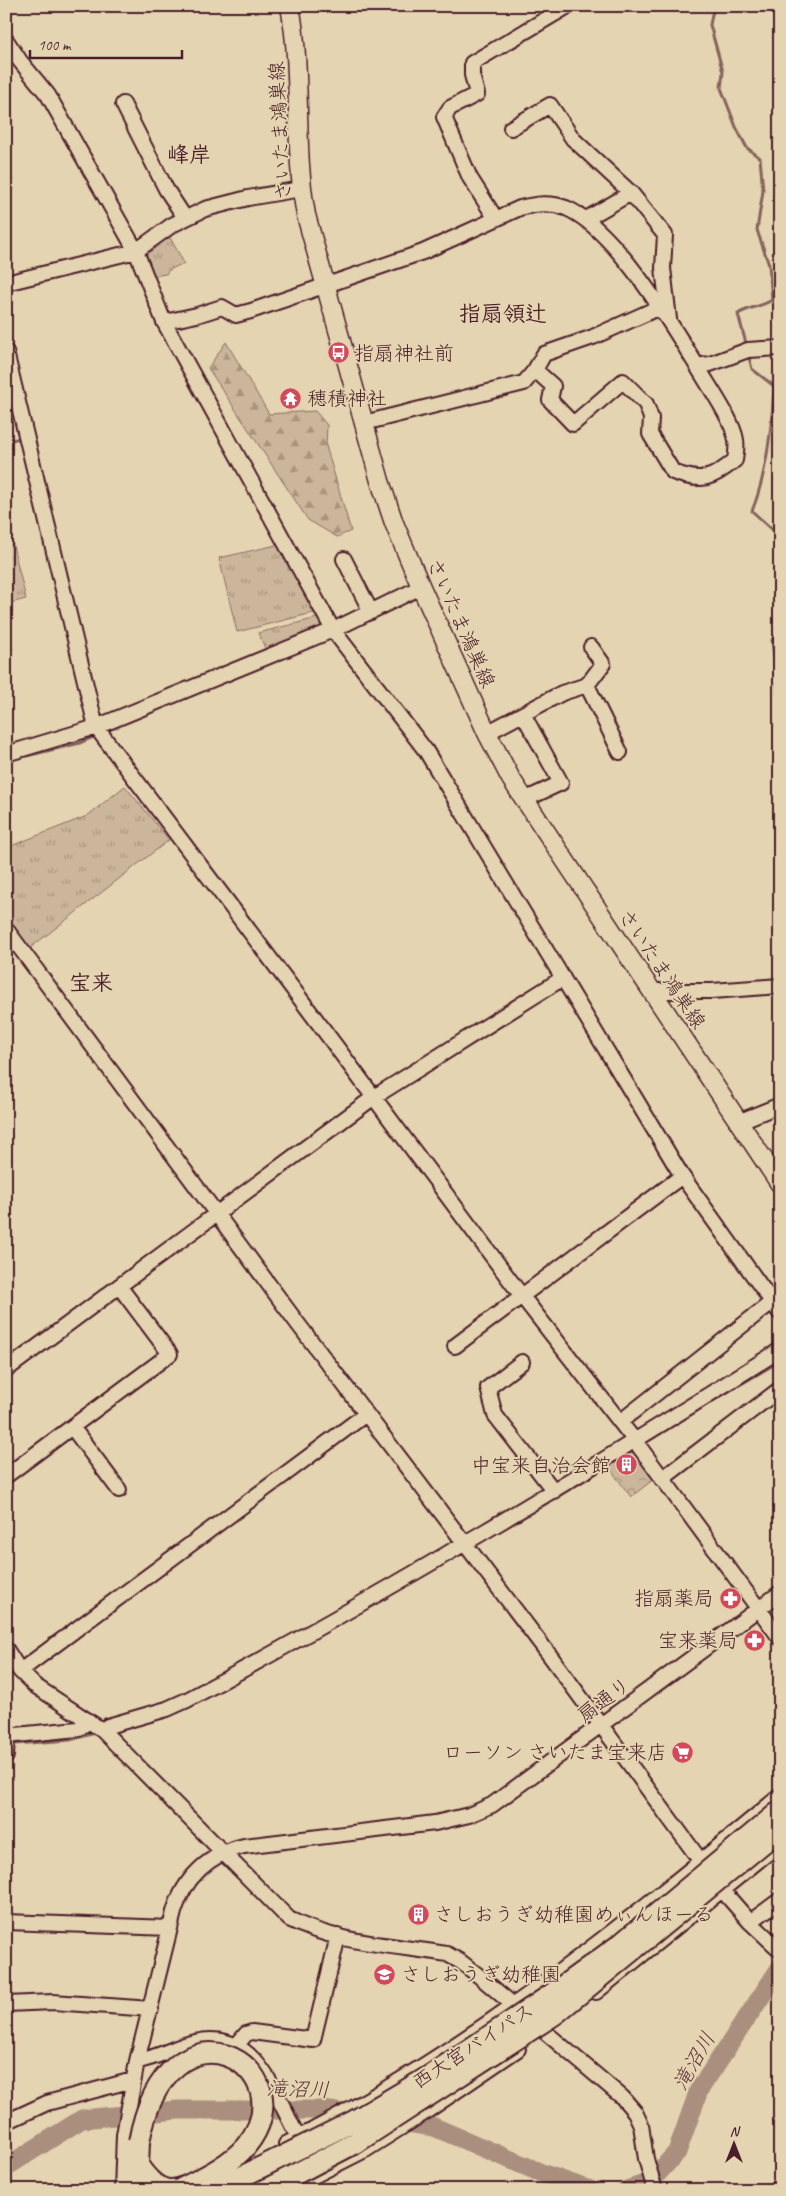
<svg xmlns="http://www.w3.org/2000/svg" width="786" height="2196" viewBox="0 0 786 2196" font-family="Caveat,'Klee One',sans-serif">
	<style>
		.grass { fill: url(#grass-tufts); stroke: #8b6a63 }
		.forest { fill: url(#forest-firs); stroke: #8b6a63 }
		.park { fill: url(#park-crowns); stroke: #8b6a63 }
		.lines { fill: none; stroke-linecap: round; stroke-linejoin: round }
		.stream { stroke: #84625d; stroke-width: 3 }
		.river { stroke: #aa8f7e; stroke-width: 19 }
		.minor-casing { stroke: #4a1f2b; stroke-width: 18 }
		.major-casing { stroke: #4a1f2b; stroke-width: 21 }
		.highway-casing { stroke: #4a1f2b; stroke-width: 24 }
		.minor { stroke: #e5d4b1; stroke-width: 14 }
		.major { stroke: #e5d4b1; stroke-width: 18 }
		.highway { stroke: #e5d4b1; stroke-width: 20 }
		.highway-bridge-casing { stroke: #4a1f2b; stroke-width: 24; stroke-linecap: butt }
		.highway-bridge { stroke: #e5d4b1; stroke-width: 20 }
		.labels { text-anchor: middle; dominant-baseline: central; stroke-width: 4; stroke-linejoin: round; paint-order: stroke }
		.street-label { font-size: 20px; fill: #4a1f2b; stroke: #e5d4b1 }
		.poi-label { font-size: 20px; fill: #4a1f2b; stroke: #e5d4b1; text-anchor: start }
		.water-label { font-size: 21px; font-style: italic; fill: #5d353c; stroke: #e5d4b1 }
		.quarter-label { font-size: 22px; font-weight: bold; fill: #4a1f2b; stroke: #e5d4b1 }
	</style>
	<defs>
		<pattern id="grass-tufts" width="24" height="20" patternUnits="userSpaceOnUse" patternTransform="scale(1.25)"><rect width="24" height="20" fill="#ccb69b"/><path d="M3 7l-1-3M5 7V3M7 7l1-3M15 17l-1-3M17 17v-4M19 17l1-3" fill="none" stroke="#a8937f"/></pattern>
		<pattern id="forest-firs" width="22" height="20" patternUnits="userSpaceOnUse" patternTransform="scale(1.25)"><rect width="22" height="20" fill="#ccb69b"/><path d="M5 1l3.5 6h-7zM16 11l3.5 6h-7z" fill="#a8937f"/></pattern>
		<pattern id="park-crowns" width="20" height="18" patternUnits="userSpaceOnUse" patternTransform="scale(1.25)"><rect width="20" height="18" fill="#ccb69b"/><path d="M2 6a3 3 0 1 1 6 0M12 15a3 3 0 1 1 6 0" fill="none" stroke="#a8937f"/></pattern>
	</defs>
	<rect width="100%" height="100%" fill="#e5d4b1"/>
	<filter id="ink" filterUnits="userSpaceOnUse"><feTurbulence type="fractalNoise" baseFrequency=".02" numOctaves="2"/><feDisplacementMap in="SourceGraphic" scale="10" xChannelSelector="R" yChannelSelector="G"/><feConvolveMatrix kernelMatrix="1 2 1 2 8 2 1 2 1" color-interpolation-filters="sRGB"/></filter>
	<g filter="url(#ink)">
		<path class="grass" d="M168 234 184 263 169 270 166 274 150 276 140 255Z
			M6 525H8L26 599 6 604Z
			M281 544 317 612 237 632 219 558Z
			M321 617 325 625 266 650 258 633Z
			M125 786 169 840 30 948 6 919V848L87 816Z"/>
		<path class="forest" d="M226 342 269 414 315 411 327 425 326 446 351 531 337 537 308 520 208 368Z"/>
		<path class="park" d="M634 1450 655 1478 631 1497 608 1466Z"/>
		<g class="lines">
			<path class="stream" d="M716 6 712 14 710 25 723 72 721 88 736 127 747 148 760 158 763 191 757 230 769 265 772 300C761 307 749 307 738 314L747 347
				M748 353 752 369 774 386C772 426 767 474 752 511L775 532 777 578 780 583
				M6 441 21 438
				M780 630 772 640 780 710
				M104 732 211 687
				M6 761 80 743 98 735
				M707 1404 780 1361
				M15 1744 70 1740 95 1733"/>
			<path class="river" d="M394 2121 434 2127 544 2174 590 2190
				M6 2167 82 2119 178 2110H323L357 2115
				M627 2190 650 2182 677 2152 699 2090 780 1968"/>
			<defs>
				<path id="minor" d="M6 40 20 61 48 95 136 251 164 322 333 630 426 751 682 1176 780 1313
					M123 104 166 189 185 218
					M511 128 550 105 573 139 631 193 665 235 663 268 669 319
					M496 219 470 178 444 117 450 108 477 94 472 75V63L568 6
					M586 219 631 193
					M6 283 136 251 172 225 205 209 248 198 301 189
					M164 322 197 315 222 307 236 315 251 311 423 252 520 208C536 204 550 202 566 208 614 228 670 322 697 366L710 364 748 350 780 348
					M6 352 96 727 323 1029 521 1295 635 1441 780 1638
					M535 370 553 386 550 400 573 424 623 381 646 404 651 418 650 434 673 472C701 483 713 479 735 460 736 454 737 446 736 440 733 420 708 385 697 366
					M364 423 524 383 535 370 544 354 593 337 660 307
					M344 559 371 612
					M587 685 620 752
					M523 714 561 783 524 800
					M487 733 562 693 587 685 603 664 591 647
					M6 754 96 727 333 630 421 587
					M6 929 298 1324 551 1657 722 1890 750 1922 780 1950
					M651 991H712L780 986
					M738 1122 780 1105
					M455 1346 682 1176
					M522 1362 488 1388 495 1415 554 1491
					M6 1370 374 1097 563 978
					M620 1422 772 1302
					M72 1427 119 1490
					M6 1476 170 1354 119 1286
					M662 1479 780 1389
					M6 1649 20 1671 34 1685 102 1730 289 1919C337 1944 395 1945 447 1954L461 1962 479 1976 622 2097 635 2112 641 2125 646 2159 655 2190
					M20 1671 366 1414
					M102 1730 108 1726 167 1709 187 1700C389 1592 585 1473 780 1350
					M6 1736 78 1729 89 1721
					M6 1756 7 1736
					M6 1922 170 1928
					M750 1922 780 1900
					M596 1992 780 1843
					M6 2004 53 2002 151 2009
					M236 2046 246 2034 252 2032 313 2040 338 1936
					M137 2061C159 2058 175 2046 195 2042 260 2027 277 2103 302 2144
					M6 2122 47 2103 133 2080
					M286 2144C467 2053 624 1925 780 1796
					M138 2160C145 2171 156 2187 171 2187 176 2187 182 2184 187 2183
					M122 2190 124 2135 137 2061 174 1912C184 1878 209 1854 244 1846L435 1823 469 1815 492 1805 780 1593
					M286 2190 367 2149 424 2113 518 2049"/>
				<path id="major" d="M290 6C303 75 293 146 306 215L380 481 394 523 421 587 487 733 511 779 780 1184"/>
				<path id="highway" d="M137 2190 139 2142"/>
			</defs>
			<use href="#minor" class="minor-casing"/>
			<use href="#major" class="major-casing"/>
			<use href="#highway" class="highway-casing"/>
			<use href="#minor" class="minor"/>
			<use href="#major" class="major"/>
			<use href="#highway" class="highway"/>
			<defs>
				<path id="highway-bridge" d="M139 2142C168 1985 310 2068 246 2146 229 2166 202 2178 179 2190
					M215 2190 352 2122 428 2077 549 1996 622 1943 780 1811
					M265 2190 357 2142 555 2014 780 1829"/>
			</defs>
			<use href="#highway-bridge" class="highway-bridge-casing"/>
			<use href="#highway-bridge" class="highway-bridge"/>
		</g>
	</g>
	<defs>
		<symbol id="bus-disc" viewBox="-11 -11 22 22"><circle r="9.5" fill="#d1495b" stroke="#e5d4b1"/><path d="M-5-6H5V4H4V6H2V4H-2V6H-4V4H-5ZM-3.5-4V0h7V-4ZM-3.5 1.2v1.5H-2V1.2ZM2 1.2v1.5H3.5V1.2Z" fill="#fff"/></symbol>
		<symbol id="temple-disc" viewBox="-11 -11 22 22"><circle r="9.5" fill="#d1495b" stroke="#e5d4b1"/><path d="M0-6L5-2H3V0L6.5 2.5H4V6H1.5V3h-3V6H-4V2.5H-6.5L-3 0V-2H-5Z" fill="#fff"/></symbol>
		<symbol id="building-disc" viewBox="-11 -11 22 22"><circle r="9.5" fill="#d1495b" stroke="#e5d4b1"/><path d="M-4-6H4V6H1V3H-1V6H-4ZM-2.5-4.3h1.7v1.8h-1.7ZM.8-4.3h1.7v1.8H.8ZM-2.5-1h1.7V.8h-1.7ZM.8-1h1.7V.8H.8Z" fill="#fff"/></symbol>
		<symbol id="pharmacy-disc" viewBox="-11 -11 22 22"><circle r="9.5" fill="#d1495b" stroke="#e5d4b1"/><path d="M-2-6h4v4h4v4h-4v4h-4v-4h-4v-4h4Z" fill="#fff"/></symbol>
		<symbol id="supermarket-disc" viewBox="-11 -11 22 22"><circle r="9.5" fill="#d1495b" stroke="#e5d4b1"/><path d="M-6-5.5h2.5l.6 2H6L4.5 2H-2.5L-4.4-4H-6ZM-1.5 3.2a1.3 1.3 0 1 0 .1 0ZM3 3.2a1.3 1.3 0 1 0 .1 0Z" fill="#fff"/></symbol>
		<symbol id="school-disc" viewBox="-11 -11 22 22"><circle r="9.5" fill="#d1495b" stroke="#e5d4b1"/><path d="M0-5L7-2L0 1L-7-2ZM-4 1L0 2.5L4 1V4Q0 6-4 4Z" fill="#fff"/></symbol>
	</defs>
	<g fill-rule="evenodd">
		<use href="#bus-disc" x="326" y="340" width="25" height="25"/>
		<use href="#temple-disc" x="278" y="386" width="25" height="25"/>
		<use href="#building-disc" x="614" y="1452" width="25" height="25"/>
		<use href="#pharmacy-disc" x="718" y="1586" width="25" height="25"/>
		<use href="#pharmacy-disc" x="742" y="1628" width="25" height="25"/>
		<use href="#supermarket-disc" x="670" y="1740" width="25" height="25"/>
		<use href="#building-disc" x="406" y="1902" width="25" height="25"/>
		<use href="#school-disc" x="372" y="1962" width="25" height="25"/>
	</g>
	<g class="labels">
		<g class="street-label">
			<text transform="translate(280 131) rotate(-93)">さいたま鴻巣線</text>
			<text transform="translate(461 623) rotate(66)">さいたま鴻巣線</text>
			<text transform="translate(662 969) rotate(56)">さいたま鴻巣線</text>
			<text transform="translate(604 1700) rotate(-37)">扇通り</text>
			<text transform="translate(473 2046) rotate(-33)">西大宮バイパス</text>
		</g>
		<g class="poi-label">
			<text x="354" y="353">指扇神社前</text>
			<text x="307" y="398">穂積神社</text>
			<text x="611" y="1465" text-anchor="end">中宝来自治会館</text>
			<text x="714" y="1598" text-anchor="end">指扇薬局</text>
			<text x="738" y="1640" text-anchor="end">宝来薬局</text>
			<text x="667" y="1752" text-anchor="end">ローソン さいたま宝来店</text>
			<text x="434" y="1914">さしおうぎ幼稚園めぃんほーる</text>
			<text x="401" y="1974">さしおうぎ幼稚園</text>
		</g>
		<g class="water-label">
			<text transform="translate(694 2061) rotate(-60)">滝沼川</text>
			<text transform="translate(298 2089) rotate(2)">滝沼川</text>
		</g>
		<g class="quarter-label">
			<text x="189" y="155">峰岸</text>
			<text x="503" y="314">指扇領辻</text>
			<text x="91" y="983">宝来</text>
		</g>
	</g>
	<rect width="786" height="2196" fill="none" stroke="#e5d4b1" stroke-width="25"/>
	<rect x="12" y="12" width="761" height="2171" fill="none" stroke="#4a1f2b" stroke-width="2" filter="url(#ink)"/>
	<g transform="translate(734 2144)" stroke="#e5d4b1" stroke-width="4" paint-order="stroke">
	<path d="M0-4L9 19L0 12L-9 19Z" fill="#4a1f2b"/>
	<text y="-8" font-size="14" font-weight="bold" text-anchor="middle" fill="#4a1f2b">N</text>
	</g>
	<path d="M30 50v8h152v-8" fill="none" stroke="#4a1f2b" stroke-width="2.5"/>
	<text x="38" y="50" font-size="15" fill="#4a1f2b" stroke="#e5d4b1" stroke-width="4" paint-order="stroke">100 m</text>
</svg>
